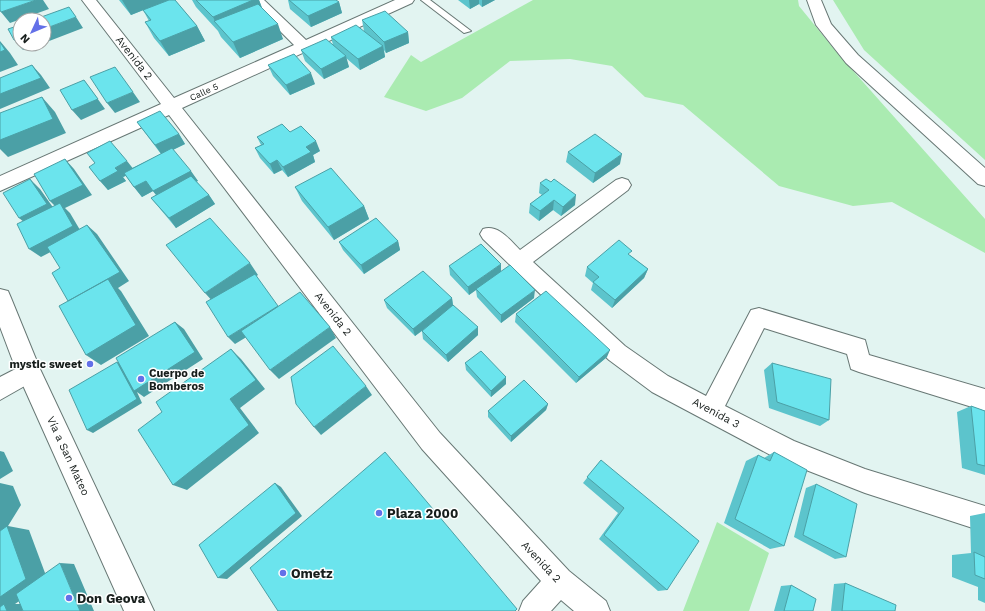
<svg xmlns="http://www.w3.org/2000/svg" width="985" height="611" viewBox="0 0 985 611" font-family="'Work Sans',sans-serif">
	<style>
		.green { fill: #aaebb1 }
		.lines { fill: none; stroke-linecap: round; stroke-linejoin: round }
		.lane-casing { stroke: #677774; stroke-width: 2 }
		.street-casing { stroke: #677774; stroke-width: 2 }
		.secondary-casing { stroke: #677774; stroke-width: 2 }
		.primary-casing { stroke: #677774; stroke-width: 2 }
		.lane { fill: #fff; fill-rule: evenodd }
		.street { fill: #fff; fill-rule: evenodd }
		.secondary { fill: #fff; fill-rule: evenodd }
		.primary { fill: #fff; fill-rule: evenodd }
		.wall { fill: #5cc4cc }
		.shaded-wall { fill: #4ba0a6 }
		.building { fill: #6be4ed; stroke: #4ba0a6 }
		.poi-dot { fill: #6370e8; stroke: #fff; stroke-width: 1.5 }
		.labels { text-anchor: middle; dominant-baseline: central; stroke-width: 3; stroke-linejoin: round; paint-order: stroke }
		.far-street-label { font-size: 9px; fill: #171e1c; stroke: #fff }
		.street-label { font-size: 11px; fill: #171e1c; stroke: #fff }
		.poi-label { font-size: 11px; font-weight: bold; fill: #171e1c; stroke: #fff; text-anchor: end }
		.near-poi-label { font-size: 13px; font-weight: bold; fill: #171e1c; stroke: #fff; text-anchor: start }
	</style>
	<rect width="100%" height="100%" fill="#e2f4f1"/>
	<path class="green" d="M533 0H798L799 6 839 55 985 219V253L892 202 853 206 779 186 683 105 645 97 612 66 570 59 510 61 462 98 426 111 384 97 411 55 421 62Z
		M833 0H985V160L864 50Z
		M717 522 769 553 749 611H683Z"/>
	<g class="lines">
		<defs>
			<path id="lane" d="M421 0H430L471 31 464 33Z"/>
			<path id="street" d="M82 0H96L174 98 294 45 249 0H264L306 40 395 0H414L412 3 182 108 440 433 569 571 606 601 610 611H574L561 600 551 611H519L523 601 541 581 422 449 169 115 0 191V176L161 104Z
				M622 178 628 180 631 185 628 190 533 262 625 346 668 376 706 396 751 310 759 308 865 340 869 355 985 389V411L859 372 851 369 847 354 764 328 725 406 794 441 865 469 985 506V532L865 493 778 459 652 392 609 360 483 239 480 234 483 229C498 224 510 240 520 250L616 180Z
				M29 362 37 365 40 372 37 379 0 400V377Z"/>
			<path id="secondary" d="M807 0H821L831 24 858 55 985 168V186L978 184 846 63 816 25Z"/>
			<path id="primary" d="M0 289 8 291 11 298 40 369 154 611H124L17 372 0 327Z"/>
		</defs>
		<use href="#lane" class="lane-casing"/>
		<use href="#street" class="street-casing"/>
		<use href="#secondary" class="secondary-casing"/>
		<use href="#primary" class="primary-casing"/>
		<use href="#lane" class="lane"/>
		<use href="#street" class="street"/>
		<use href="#secondary" class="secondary"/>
		<use href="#primary" class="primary"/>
	</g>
	<path class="wall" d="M119 0H175L197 26 205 41 169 56 154 38 145 22 149 21 143 10 131 15Z
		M192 0H259L262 8 283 39 240 58 221 37 218 31 196 7Z
		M288 0H336L339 2 342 13 311 27 290 9Z
		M458 0H495L482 7 479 4 470 9Z
		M362 20 408 32 409 43 386 53 384 50 385 57 360 70 346 58 349 67 324 79 305 61 301 50 333 45 331 37 368 35 364 31Z
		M268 65 315 84 290 95 273 76Z
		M137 122 179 134 185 144 173 150 198 181H196L209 195 215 204 176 228 151 198 156 195 153 191 142 197 134 187 126 176 123 177 126 181 108 190 89 167 132 168 161 154Z
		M290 132 320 151 313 155 315 162 288 177 282 170 274 174 260 158 255 148 261 145 257 137Z
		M568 152 620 164 593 183 566 162Z
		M540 183 575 205 561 216 553 210 539 221 529 213 530 204 542 195 539 193Z
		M295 187 364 206 369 219 334 240 302 201Z
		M398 241 400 250 364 274 343 250 339 242Z
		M630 255 648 269 644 278 612 308 591 290 593 283 585 276 587 267Z
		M449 266 534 298 501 323 477 297 476 290 469 295 450 275Z
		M452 298 453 305 478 335 448 362 423 339 422 331 415 336 387 308 384 300Z
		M516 314 607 357 576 383 515 322Z
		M465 363 506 384 491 397 466 370Z
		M772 363 829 420 820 426 769 408 764 370Z
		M548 404 546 410 511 442 488 417V411Z
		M971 406 985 411V475L962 468 957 412Z
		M774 452 784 546 770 549 724 523 746 461 758 455 764 458Z
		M601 460 667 590 658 591 599 539 618 513 583 483Z
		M816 484 846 557 835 559 794 537 806 488Z
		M985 513V603L978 600V587L952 577V555L971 553 970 516Z
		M845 583 895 611H831L834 584Z
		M791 585 813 611H774L781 586Z"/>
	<path class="shaded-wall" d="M36 0H43L49 9 10 23 1 12Z
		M122 0H169L131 15Z
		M253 0H259L264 13 216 23 213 17Z
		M469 0H479V4L470 9Z
		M482 0H495L482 7Z
		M339 2 342 13 311 27 308 16Z
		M76 17 83 28 44 43V29Z
		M278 24 283 39 240 58 233 42Z
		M197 26 205 41 169 56 160 41Z
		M408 32 409 43 386 53 384 42Z
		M20 38V44H40L23 50 14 40Z
		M0 41 10 53 18 65 0 72Z
		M383 46 385 57 360 70 358 59Z
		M346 56 349 67 324 79 321 69Z
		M32 65 41 75 50 88 0 109V94Z
		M311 73 315 84 290 95 286 85Z
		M84 80 105 109 81 120 72 110Z
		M133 92 140 102 115 113 107 103Z
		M42 97 55 112 66 133 8 157 0 149V140Z
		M179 134 185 144 162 155 155 145Z
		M316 141 320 151 313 155 315 162 288 177 283 167 306 147Z
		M622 154 620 164 593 183 595 173Z
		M65 159 74 169 92 195 65 208 70 213 83 235 41 257 29 249 60 211 50 201Z
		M277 160 282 170 274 174 270 164Z
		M127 161 135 171 123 177 115 168Z
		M118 171 126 181 108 190 100 181Z
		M191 171 198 181 161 201 153 191 142 197 134 187 146 181Z
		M30 179 40 189 57 213 30 227 19 218Z
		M209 195 215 204 176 228 169 218Z
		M576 195 575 205 561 216 563 207Z
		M554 200 553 210 539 221 540 211Z
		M364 206 369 219 334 240 328 227Z
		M87 225 97 234 129 281 118 288 121 291 149 336 101 365 86 355Z
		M398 241 400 250 364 274 361 265Z
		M250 263 258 275 215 304 205 293Z
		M501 264V272L469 295 468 287Z
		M648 269 644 278 612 308 615 300Z
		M535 290 534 298 501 323V315Z
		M452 298 453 306 415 336 413 329Z
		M278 306 284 314 235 344 228 337Z
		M175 322 184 329 203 359 144 397 137 392 142 403 93 433 87 430 117 362 122 365Z
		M330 327 336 338 279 379 270 370Z
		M478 327V335L448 362 446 355Z
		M231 349 241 359 265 389 240 408 259 433 187 490 173 485 230 399Z
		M610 350 607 357 576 383 579 377Z
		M506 377V384L491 397V391Z
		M366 386 372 395 321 435 314 427Z
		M548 404 546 410 511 442V436Z
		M0 451 4 452 13 471 0 479Z
		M0 483 13 486 21 505 8 526 29 530 48 581 15 604H21L23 611H0Z
		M275 483 281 487 302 516 227 579 218 578Z
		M60 563 74 564 94 611H80Z"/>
	<path class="building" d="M0 0H36L1 12 0 10Z
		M169 0H175L197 26 160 41 145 22 151 20 143 10Z
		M196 0H253L213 17Z
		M289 0H336L339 2 308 16Z
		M258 4 278 24 233 42 214 21Z
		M69 7 76 17 44 29V20H33Z
		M385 11 408 32 384 42 362 20Z
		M20 25V38L14 40 8 29Z
		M356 25 383 46 358 59 331 37Z
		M326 39 346 56 321 69 301 50Z
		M0 42 5 50 0 52Z
		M294 54 311 73 286 85 268 65Z
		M32 65 41 78 0 94V78Z
		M115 67 133 92 107 103 90 77Z
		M84 80 98 99 72 110 60 90Z
		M42 97 53 119 0 140V113Z
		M160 111 179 134 155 145 137 122Z
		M282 124 290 132 301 126 316 141 306 147 311 152 283 167 277 160 270 164 255 148 264 144 257 137Z
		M595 134 622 154 595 173 568 152Z
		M110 141 127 161 115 168 118 171 100 181 89 167 95 163 87 153Z
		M172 148 191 171 153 191 146 181 134 187 124 173Z
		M65 159 83 185 50 201 34 174Z
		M331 168 364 206 328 227 295 187Z
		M191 176 209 195 169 218 151 198Z
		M30 179 47 204 19 218 3 193Z
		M546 179 551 182 554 179 576 195 563 207 554 200 540 211 530 204 549 190 540 183Z
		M60 203 73 226 29 249 17 224Z
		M210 218 250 263 205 293 166 245Z
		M376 218 398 241 361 265 339 242Z
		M87 225 120 272 68 301 52 273 60 268 47 247Z
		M619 240 632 251 628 254 648 269 615 300 593 282 599 277 587 267Z
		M481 244 501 264 468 287 449 266Z
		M510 265 535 290 501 315 476 289Z
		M423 271 452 298 413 329 384 300Z
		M255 274 278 306 228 337 206 302Z
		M108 279 136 325 86 355 59 306Z
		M546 291 610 350 579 377 516 314Z
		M300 292 330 327 270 370 241 331Z
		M453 305 478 327 446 355 422 331Z
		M175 322 195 352 134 391 116 358Z
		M333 346 366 386 314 427 296 404 291 377Z
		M231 349 256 380 230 399 249 425 173 485 138 430 162 412 156 402Z
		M481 351 506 377 491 391 465 363Z
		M117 362 137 399 87 430 69 390Z
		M772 363 831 379 829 420 777 402Z
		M524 380 548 404 511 436 488 411Z
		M971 406 985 411V466L977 464Z
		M385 452 517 609 515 611H278L250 568Z
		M774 452 807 470 784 546 735 519 758 455 770 461Z
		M601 460 699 541 667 590 604 535 624 508 587 477Z
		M275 483 296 513 218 578 199 545Z
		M816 484 857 504 846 557 803 535Z
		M7 526 26 579 0 597V531Z
		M974 552 985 557V579L975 575Z
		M60 563 80 611H23L16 594Z
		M845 583 896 605 895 611H842Z
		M791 585 816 599 813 611H784Z
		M4 604 7 611H0V607Z"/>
	<g class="poi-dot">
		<circle cx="90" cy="364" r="4"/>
		<circle cx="141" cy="379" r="4"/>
		<circle cx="379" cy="513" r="4"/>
		<circle cx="283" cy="573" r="4"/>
		<circle cx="69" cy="598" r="4"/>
	</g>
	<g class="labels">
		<g class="far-street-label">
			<text transform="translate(204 92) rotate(-24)">Calle 5</text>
		</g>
		<g class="street-label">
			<text transform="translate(134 58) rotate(52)">Avenida 2</text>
			<text transform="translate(333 314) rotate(52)">Avenida 2</text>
			<text transform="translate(716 413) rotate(28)">Avenida 3</text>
			<text transform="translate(68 456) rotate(65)">Vía a San Mateo</text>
			<text transform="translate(541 562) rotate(47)">Avenida 2</text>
		</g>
		<g class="poi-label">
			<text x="82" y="364">mystic sweet</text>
			<text x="149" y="373" text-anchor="start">Cuerpo de<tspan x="149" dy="13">Bomberos</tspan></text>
		</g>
		<g class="near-poi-label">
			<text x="387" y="513">Plaza 2000</text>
			<text x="291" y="573">Ometz</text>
			<text x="77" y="598">Don Geova</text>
		</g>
	</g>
	<g transform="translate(32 32) rotate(226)"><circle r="19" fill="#ffffff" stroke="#a2a5a4"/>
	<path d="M0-3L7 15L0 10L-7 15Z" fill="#6370e8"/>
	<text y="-6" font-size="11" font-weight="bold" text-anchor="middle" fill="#171e1c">N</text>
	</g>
</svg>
